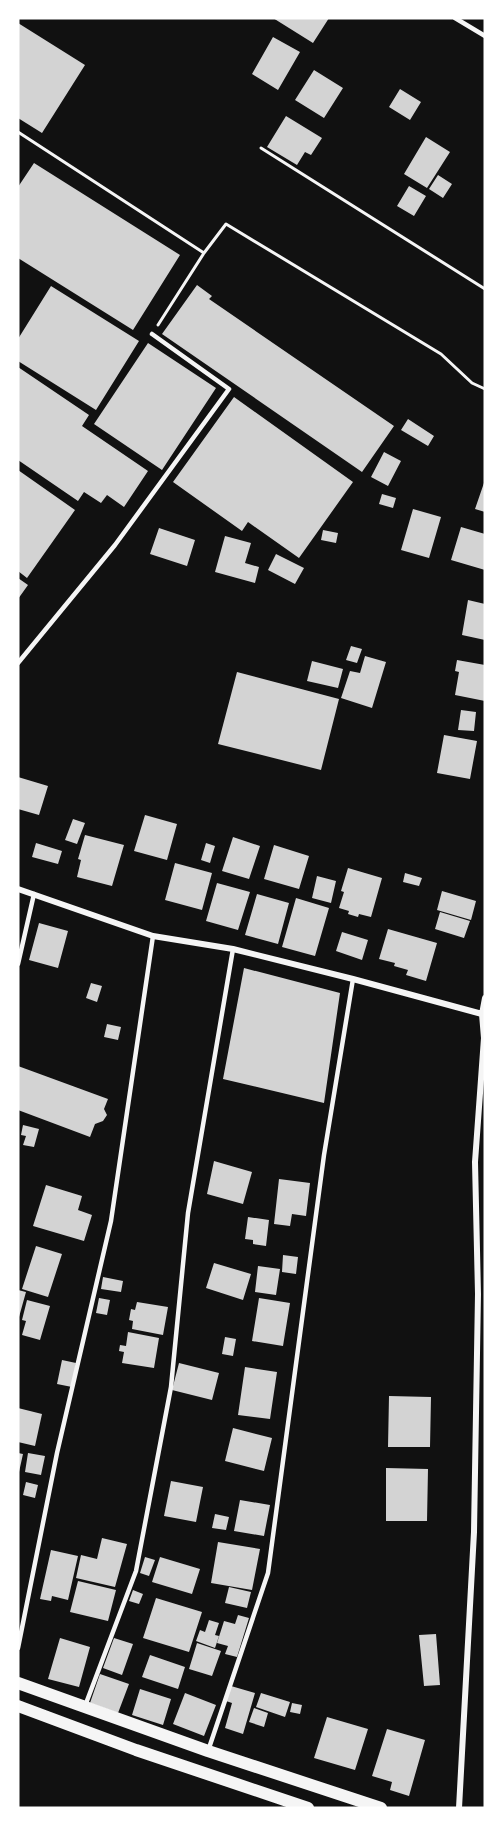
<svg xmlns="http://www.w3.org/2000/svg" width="503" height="1826" viewBox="0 0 503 1826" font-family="'Source Serif 4',serif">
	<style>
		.building { fill: #d3d3d3 }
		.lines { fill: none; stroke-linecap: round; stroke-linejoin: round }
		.path { stroke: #f5f5f5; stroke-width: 3 }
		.service { stroke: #f5f5f5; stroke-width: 4.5 }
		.minor { stroke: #f5f5f5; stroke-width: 6 }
		.secondary { stroke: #f5f5f5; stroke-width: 12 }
	</style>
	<rect width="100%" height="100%" fill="#111"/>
	<path class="building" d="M273 18H329L313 43Z
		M18 23 85 65 42 133 18 118Z
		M273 37 300 52 278 90 252 74Z
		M314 70 343 88 324 118 295 100Z
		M400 89 421 102 410 120 389 107Z
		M286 116 322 138 311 155 305 152 297 165 267 147Z
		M426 137 450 152 427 188 404 174Z
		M34 163 180 255 133 330 18 258V187Z
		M438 175 452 184 443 198 429 189Z
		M409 186 426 196 414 216 397 206Z
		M197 285 212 296 209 299 394 426 362 472 162 334Z
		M51 286 139 341 96 410 18 361V339Z
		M148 343 216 388 162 470 94 424Z
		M18 367 89 415 82 426 148 471 124 507 107 495 101 503 84 492 78 501 18 460Z
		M234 397 353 482 299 558 248 522 242 531 173 482Z
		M408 419 434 436 428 446 401 430Z
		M384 452 401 461 388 486 371 477Z
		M18 470 75 510 27 578 18 571Z
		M485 480V512L475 509Z
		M382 494 396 498 393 508 379 504Z
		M413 509 441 517 429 558 401 550Z
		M461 527 485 534V570L451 560Z
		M159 528 195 540 187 566 150 554Z
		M323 530 338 533 336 543 321 540Z
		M225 536 251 543 245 563 259 567 255 583 215 572Z
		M276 554 304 568 295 584 268 570Z
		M18 578 28 585 18 599Z
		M468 600 485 604V640L462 635Z
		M351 646 362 649 357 663 346 660Z
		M365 656 386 662 372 708 341 698 350 671 360 673Z
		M457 660 485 665V701L455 695 459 672 455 671Z
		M312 661 343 669 338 688 307 681Z
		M237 672 339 699 321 770 218 744Z
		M461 710 476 712 474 731 458 730Z
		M444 735 477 741 470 779 437 773Z
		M18 777 48 786 39 815 18 809Z
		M145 815 177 824 167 860 134 851Z
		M73 819 85 823 77 844 65 840Z
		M85 835 124 845 112 886 77 877 81 860 78 859Z
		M233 837 260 846 249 879 222 871Z
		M36 843 62 851 58 864 32 857Z
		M206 843 215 846 210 863 201 860Z
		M274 845 309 856 299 889 264 879Z
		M175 863 212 873 202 910 165 900Z
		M348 868 382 878 371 917 359 914 358 917 348 914 349 911 339 908 344 892 341 891Z
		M405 873 422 878 419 886 403 882Z
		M317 876 336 881 331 903 312 898Z
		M217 883 250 892 238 930 206 921Z
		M442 891 476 901 471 920 437 910Z
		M257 894 289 903 278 944 245 935Z
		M296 898 329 908 315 956 282 947Z
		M440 912 470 921 464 938 435 929Z
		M39 923 68 931 58 968 29 960Z
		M388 929 437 943 426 981 406 975 408 970 394 966 395 963 379 959Z
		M342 932 368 940 362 960 336 951Z
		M244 968 340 993 324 1103 223 1079Z
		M91 983 102 986 97 1002 86 998Z
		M107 1024 121 1027 118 1040 104 1037Z
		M18 1066 108 1099 104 1109 107 1115 103 1121 95 1124 90 1137 18 1110Z
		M23 1125 39 1129 34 1147 23 1145 26 1136 21 1135Z
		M214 1161 252 1172 243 1204 207 1194Z
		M279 1179 310 1183 306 1216 292 1214 290 1226 274 1224Z
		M46 1185 82 1196 78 1210 92 1215 84 1241 33 1226Z
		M248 1217 269 1220 266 1246 253 1244V1240L245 1239Z
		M36 1246 62 1254 48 1297 22 1289Z
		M283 1255 298 1257 296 1274 282 1272Z
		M214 1263 251 1274 243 1300 206 1288Z
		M258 1266 280 1269 276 1295 255 1292Z
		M103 1277 123 1281 121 1292 101 1289Z
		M18 1290 26 1292 19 1317H18Z
		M99 1298 110 1300 107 1315 96 1313Z
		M259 1298 290 1303 283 1346 252 1341Z
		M27 1300 50 1306 40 1340 22 1335 26 1321 22 1320Z
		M137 1302 168 1307 163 1335 132 1329 133 1321 129 1320 131 1309 135 1310Z
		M128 1332 159 1338 154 1368 122 1363 124 1352 119 1351 120 1345 126 1346Z
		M225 1337 236 1339 233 1356 222 1354Z
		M62 1360 76 1363 72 1387 57 1384Z
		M179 1363 219 1373 212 1400 172 1390Z
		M245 1367 277 1372 270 1419 238 1415Z
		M389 1396 431 1397 430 1447H388Z
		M18 1408 42 1414 35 1446 18 1442Z
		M233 1428 272 1438 264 1471 225 1461Z
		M18 1453 23 1454 19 1472H18Z
		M28 1453 45 1456 41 1475 25 1472Z
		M386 1468 428 1469 427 1521H386Z
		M171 1481 203 1487 196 1522 164 1516Z
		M26 1482 38 1485 35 1498 23 1495Z
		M240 1500 270 1505 264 1536 234 1531Z
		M215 1514 229 1517 226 1530 212 1528Z
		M102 1538 127 1544 115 1587 76 1578 81 1555 97 1559Z
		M218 1542 260 1549 252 1590 211 1583Z
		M51 1550 78 1556 68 1600 52 1596 51 1601 40 1599Z
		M145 1557 155 1560 149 1576 140 1573Z
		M160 1557 200 1569 192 1594 152 1582Z
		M78 1581 116 1590 108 1621 70 1612Z
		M229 1587 251 1592 247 1608 225 1603Z
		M133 1590 143 1594 139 1604 129 1601Z
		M156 1598 202 1612 189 1652 143 1638Z
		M238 1615 249 1618 237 1657 225 1654 228 1646 217 1643 224 1621 235 1624Z
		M209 1620 219 1623 215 1635 219 1636 215 1648 196 1641 200 1630 205 1632Z
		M436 1634 440 1685 424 1686 419 1635Z
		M60 1638 90 1647 79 1687 48 1679Z
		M114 1638 133 1644 122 1675 103 1668Z
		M197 1643 221 1651 212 1676 189 1669Z
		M150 1655 185 1667 178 1689 142 1677Z
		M100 1674 129 1684 118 1713 90 1703Z
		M231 1686 255 1693 243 1734 225 1728 232 1703 226 1701Z
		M140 1689 171 1699 163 1725 132 1715Z
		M185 1693 216 1705 204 1736 173 1724Z
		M261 1693 290 1702 285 1717 256 1707Z
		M292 1703 302 1705 300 1714 290 1712Z
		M254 1708 268 1713 264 1727 249 1722Z
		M327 1717 368 1729 355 1770 314 1758Z
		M387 1729 425 1740 409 1796 390 1790 392 1782 372 1776Z"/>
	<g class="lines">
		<path class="path" d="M18 132 204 253
			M261 148 485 289
			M158 325 204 253 226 224 441 354 472 383 485 389"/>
		<path class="service" d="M455 18 485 36
			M18 663 115 545 229 389 152 334
			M18 964 34 894
			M18 1648 57 1453 111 1221 153 936
			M85 1706 136 1571 171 1387 188 1213 233 949
			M208 1751 268 1573 324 1155 353 979"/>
		<path class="minor" d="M18 889 153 936 233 949 353 979 482 1014
			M459 1808 474 1532 478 1294 475 1162 484 1038 482 1014 485 998"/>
		<path class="secondary" d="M18 1683 208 1751 381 1808
			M18 1706 136 1750 308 1808"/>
	</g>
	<rect width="503" height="1826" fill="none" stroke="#ffffff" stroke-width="39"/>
</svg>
